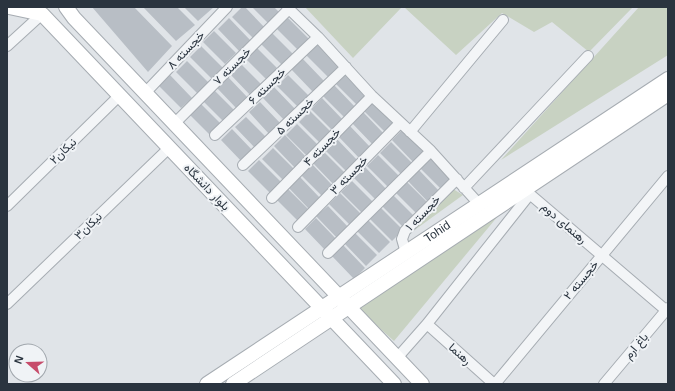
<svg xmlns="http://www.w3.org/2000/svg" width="675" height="391" viewBox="0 0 675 391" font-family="Arial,Vazirmatn,sans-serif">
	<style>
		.green { fill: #c8d2c2 }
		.building { fill: #b8bec5 }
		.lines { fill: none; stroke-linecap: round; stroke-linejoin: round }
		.street-casing { stroke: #a6acb2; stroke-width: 12 }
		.secondary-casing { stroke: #a6acb2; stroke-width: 16 }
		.street { stroke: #f3f5f7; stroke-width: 10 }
		.secondary { stroke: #fff; stroke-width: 14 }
		.labels { text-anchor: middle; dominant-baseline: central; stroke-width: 4; stroke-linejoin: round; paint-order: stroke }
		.street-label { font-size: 12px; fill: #2a343f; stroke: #f0f3f6 }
	</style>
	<rect width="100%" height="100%" fill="#e0e4e8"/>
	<path class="green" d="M305 7H402L353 58Z
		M404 7H633L589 52 552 22 534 32 502 13 456 55Z
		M639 7H668V55L501 160Z
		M453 189 463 195 405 237Z
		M508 204 394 341 358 309Z"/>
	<path class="building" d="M92 7H134L172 46 148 72Z
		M143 7H177L195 25 176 41Z
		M184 7H214L198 21Z
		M242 7H245L265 28 254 39 232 17Z
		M252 7H274L279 12 268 23Z
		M229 18 251 41 240 52 218 29Z
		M288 18 310 40 299 51 277 29Z
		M214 31 236 53 225 64 203 42Z
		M272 33 294 55 283 66 261 44Z
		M317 44 339 66 328 77 306 55Z
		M201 46 223 68 212 79 190 57Z
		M257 48 279 70 268 81 246 59Z
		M302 58 324 81 313 92 291 69Z
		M187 61 209 83 198 94 176 72Z
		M241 64 263 86 252 97 230 74Z
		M347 73 369 95 358 106 336 84Z
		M170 75 192 98 181 108 159 86Z
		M288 75 310 97 299 108 277 86Z
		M228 77 249 99 238 110 217 88Z
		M334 85 356 108 345 118 323 96Z
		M274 87 296 110 285 121 263 98Z
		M214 90 236 112 225 123 203 101Z
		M322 98 344 121 333 131 311 109Z
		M375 100 397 123 386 133 364 111Z
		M260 102 281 124 270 135 249 112Z
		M200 103 222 125 211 136 189 114Z
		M310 111 332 133 321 144 299 122Z
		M363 112 385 135 374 146 352 123Z
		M246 117 268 139 257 150 235 127Z
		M297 124 319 146 308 157 286 135Z
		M349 125 371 148 360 159 338 136Z
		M232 129 254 152 243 163 221 140Z
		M403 129 425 152 414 163 392 140Z
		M285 135 307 158 296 169 274 146Z
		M336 138 358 161 347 172 325 150Z
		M391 142 413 164 402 175 380 153Z
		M273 148 295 170 284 181 262 159Z
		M324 152 346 174 334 185 313 163Z
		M378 155 400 177 389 188 367 166Z
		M431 157 453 179 442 190 420 168Z
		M259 160 281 182 270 193 248 171Z
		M311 163 333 186 322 196 300 174Z
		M365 167 387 190 376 200 354 178Z
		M419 170 440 192 429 203 408 181Z
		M299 176 320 198 309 209 288 187Z
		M352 181 374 203 363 214 341 192Z
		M406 181 428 203 417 214 395 192Z
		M286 187 308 209 297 220 275 198Z
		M340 193 362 215 351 226 329 204Z
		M393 195 415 217 404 228 382 206Z
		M328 206 349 228 338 239 316 216Z
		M381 208 403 230 392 241 370 219Z
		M316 218 337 240 326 251 305 229Z
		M368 220 390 242 379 253 357 231Z
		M355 233 377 255 366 266 345 244Z
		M343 245 365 268 354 279 332 256Z"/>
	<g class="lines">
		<defs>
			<path id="street" d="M287 7 318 37 372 96 431 151 479 204
				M7 46 42 14
				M145 93 227 7
				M174 124 289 9
				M410 132 503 20
				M215 135 318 37
				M243 165 346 67
				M464 188 588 56
				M525 190 668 312
				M272 198 372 96
				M7 206 120 95
				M298 227 400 123
				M328 253 431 151
				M406 253 402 239 405 231 457 179
				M7 304 169 148
				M427 324 494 384
				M397 358 427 324 530 194
				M495 384 668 176
				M604 384 668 308"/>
			<g id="secondary">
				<path d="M9 7 42 14 394 384"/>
				<path d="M66 7 74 18 422 384"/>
				<path id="s1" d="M207 384 668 79"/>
				<path d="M233 384 668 94"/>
			</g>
		</defs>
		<use href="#street" class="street-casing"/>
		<use href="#secondary" class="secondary-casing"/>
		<use href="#street" class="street"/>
		<use href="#secondary" class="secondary"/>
	</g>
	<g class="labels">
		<g class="street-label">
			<text transform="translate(186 50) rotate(-46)">خجسته ۸</text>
			<text transform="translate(232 66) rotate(-45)">خجسته ۷</text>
			<text transform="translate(267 86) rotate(-44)">خجسته ۶</text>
			<text transform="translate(295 116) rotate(-44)">خجسته ۵</text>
			<text transform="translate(322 147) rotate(-46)">خجسته ۴</text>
			<text transform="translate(63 151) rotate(-44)">نیکان۲</text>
			<text transform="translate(349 175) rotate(-46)">خجسته ۳</text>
			<text transform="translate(207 187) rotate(46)">بلوار دانشگاه</text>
			<text transform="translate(423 213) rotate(-46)">خجسته ۱</text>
			<text transform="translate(564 223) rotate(41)">رهنمای دوم</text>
			<text transform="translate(88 226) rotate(-44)">نیکان۳</text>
			<text stroke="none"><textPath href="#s1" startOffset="276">Tohid</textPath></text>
			<text transform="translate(581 280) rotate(-50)">خجسته ۲</text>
			<text transform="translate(636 346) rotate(-50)">باغ ارم</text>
			<text transform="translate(460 354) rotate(42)">رهنما</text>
		</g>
	</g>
	<rect width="675" height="391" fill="none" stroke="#2a343f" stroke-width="16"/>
	<g transform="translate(28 363) rotate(290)"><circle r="19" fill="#f0f3f6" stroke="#a1a7ad"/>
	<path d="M0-3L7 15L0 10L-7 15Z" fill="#c74c6b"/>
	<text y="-6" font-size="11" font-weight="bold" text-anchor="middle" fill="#2a343f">N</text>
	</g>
</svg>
